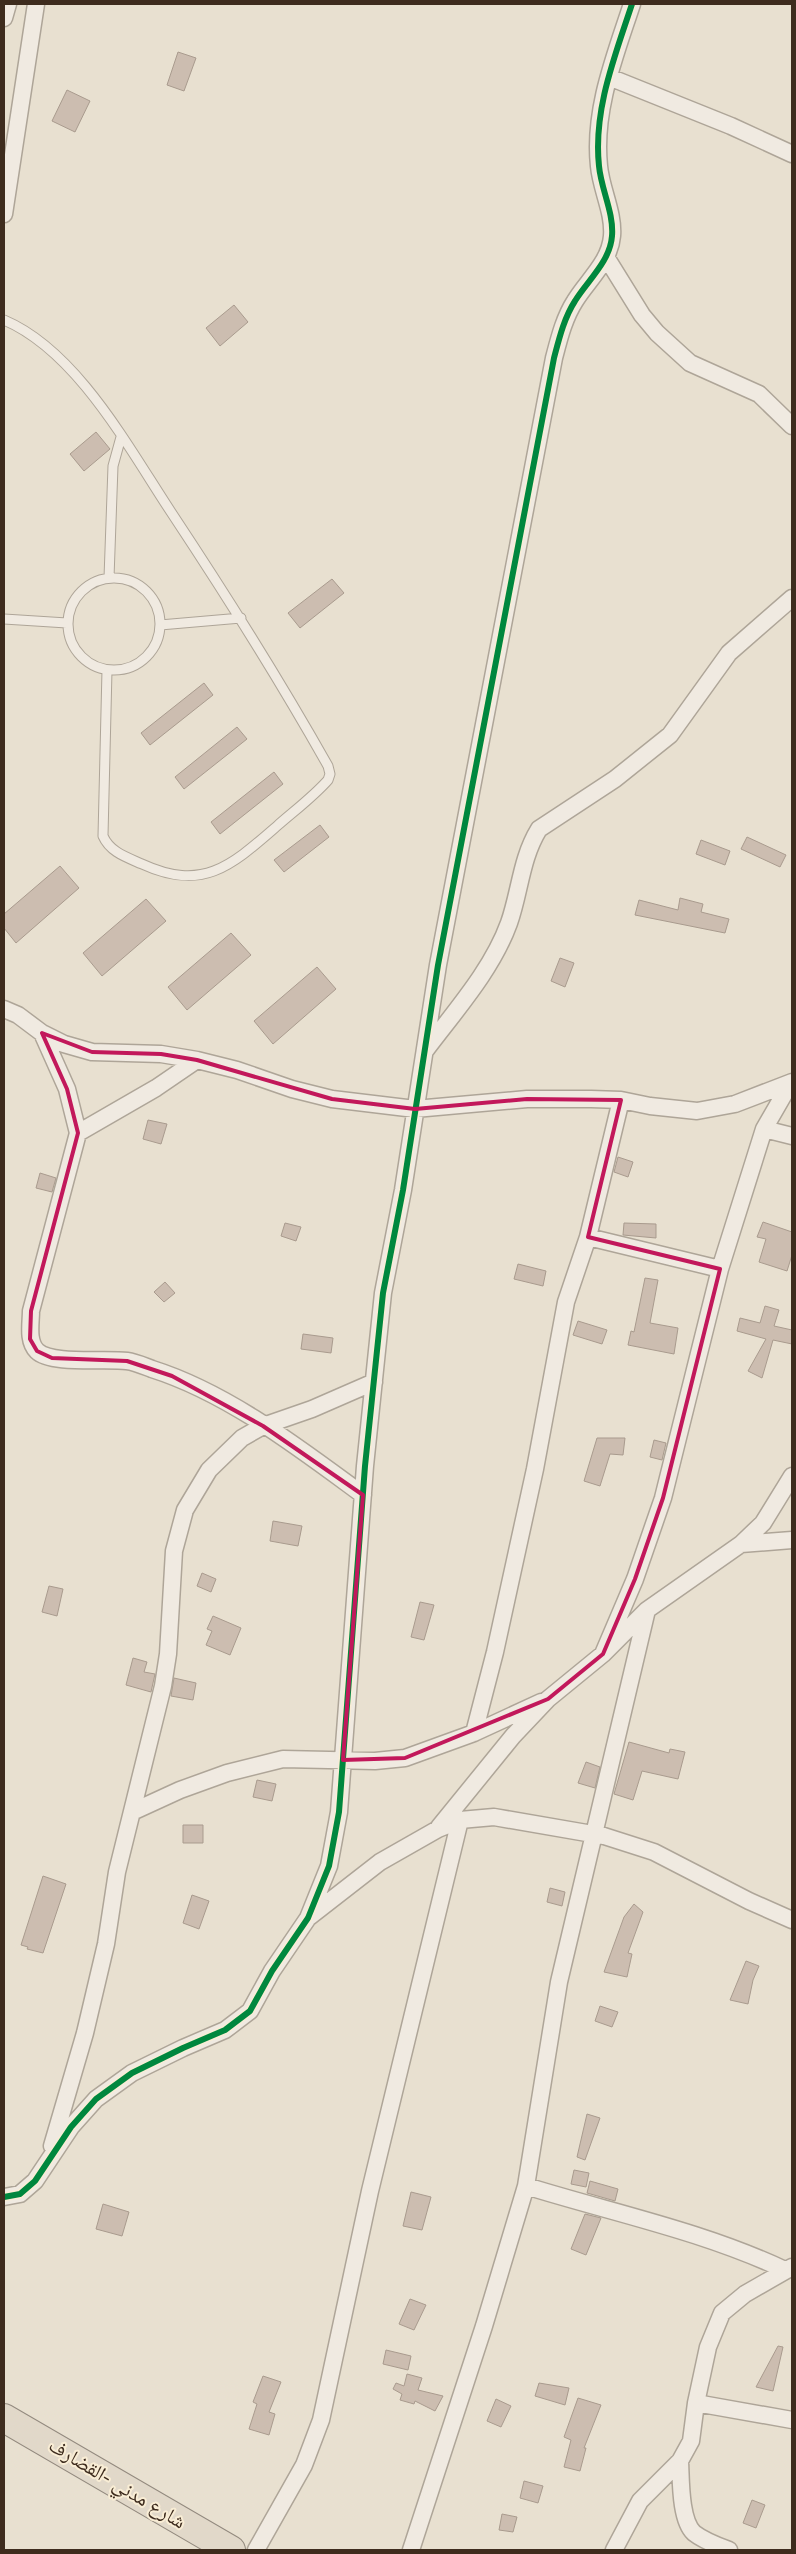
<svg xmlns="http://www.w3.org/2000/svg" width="796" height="2554" viewBox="0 0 796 2554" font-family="Spectral,'Noto Naskh Arabic',serif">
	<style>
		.building { fill: #ccbdb0; stroke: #a99b8e }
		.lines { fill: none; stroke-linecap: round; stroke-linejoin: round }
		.service-casing { stroke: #aea598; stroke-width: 11 }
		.minor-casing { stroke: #aea598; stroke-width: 19 }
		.trunk-casing { stroke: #938a7f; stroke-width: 30 }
		.service { stroke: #f0eae1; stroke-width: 9 }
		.minor { stroke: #f0eae1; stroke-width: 16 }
		.trunk { stroke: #e1d8c9; stroke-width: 28 }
		.cycleway-casing { stroke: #f9edd5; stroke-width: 9 }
		.cycleway { stroke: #00873e; stroke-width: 6 }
		.marked { fill: none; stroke: #c2185b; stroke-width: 4; stroke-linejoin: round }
		.labels { text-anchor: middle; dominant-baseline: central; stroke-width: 4; stroke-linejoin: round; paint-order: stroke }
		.street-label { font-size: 20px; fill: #3e2c1e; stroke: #f9edd5 }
	</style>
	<rect width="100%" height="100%" fill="#e8e0d0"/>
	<path class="building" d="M178 52 196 58 184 91 167 85Z
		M67 90 90 101 75 132 52 121Z
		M234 305 248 322 220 346 206 328Z
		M96 432 110 449 84 471 70 454Z
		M332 579 344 593 300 628 288 613Z
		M204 683 213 695 150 745 141 733Z
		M237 727 247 739 184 789 175 777Z
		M274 772 283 784 220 834 211 822Z
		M320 825 329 837 284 872 274 860Z
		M747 837 786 855 780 867 741 849Z
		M701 840 730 851 725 865 696 854Z
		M60 866 79 888 16 943 4 928V914Z
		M680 898 703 904 701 912 729 919 725 933 635 915 639 900 678 910Z
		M146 899 166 921 102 976 83 953Z
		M231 933 251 955 187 1010 168 987Z
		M560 958 574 963 565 987 551 981Z
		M317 967 336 989 273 1044 254 1021Z
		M148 1120 167 1124 161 1144 143 1139Z
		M618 1157 633 1162 628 1177 614 1172Z
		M40 1173 56 1178 52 1192 36 1188Z
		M763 1222 792 1232V1255L787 1271 759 1262 766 1239 757 1237Z
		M285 1223 301 1227 296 1241 281 1236Z
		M624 1223 656 1224V1238L623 1235Z
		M518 1264 546 1271 543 1286 514 1279Z
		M645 1278 658 1280 650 1323 678 1328 674 1354 628 1345 631 1331 634 1332Z
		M165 1282 175 1293 164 1302 154 1292Z
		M765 1306 779 1310 774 1326 792 1330V1344L773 1340 762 1378 748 1371 766 1339 737 1331 740 1318 760 1323Z
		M578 1321 607 1330 602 1344 573 1335Z
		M303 1334 333 1338 331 1353 301 1349Z
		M597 1438H625L623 1455 610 1454 600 1486 584 1481Z
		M654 1440 666 1443 662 1460 650 1457Z
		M273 1521 302 1526 298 1546 270 1541Z
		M202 1573 216 1579 211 1592 197 1586Z
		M49 1586 63 1589 57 1616 42 1612Z
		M420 1602 434 1605 424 1640 411 1637Z
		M213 1616 241 1628 230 1655 206 1645 212 1631 207 1629Z
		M133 1658 147 1662 144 1672 155 1674 151 1692 126 1685Z
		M174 1678 196 1683 193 1700 171 1696Z
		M629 1742 669 1753 670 1749 685 1752 678 1779 642 1771 633 1800 614 1794Z
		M586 1762 600 1767 595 1788 578 1783Z
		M257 1780 276 1784 272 1801 253 1797Z
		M183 1825H203V1843H183Z
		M43 1876 66 1884 43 1953 27 1949 28 1947 21 1945Z
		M550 1888 565 1892 562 1906 547 1902Z
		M192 1895 209 1901 199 1929 183 1923Z
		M634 1904 643 1912 628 1953 632 1954 627 1977 604 1972 624 1917Z
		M746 1961 759 1966 753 1980 748 2004 730 2000Z
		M600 2006 618 2012 612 2027 595 2021Z
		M587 2114 600 2118 585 2160 577 2157Z
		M574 2170 589 2173 586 2187 571 2184Z
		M590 2181 618 2189 615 2201 587 2193Z
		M411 2192 431 2197 422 2230 403 2226Z
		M103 2204 129 2212 122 2236 96 2229Z
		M585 2214 601 2218 586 2255 571 2249Z
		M410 2299 426 2305 414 2330 399 2324Z
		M778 2346 783 2347 773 2391 756 2387Z
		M386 2350 411 2356 408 2370 383 2364Z
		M407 2374 422 2378 418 2390 443 2396 435 2411 415 2401 414 2404 400 2400 402 2394 393 2389 396 2383 404 2386Z
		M263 2376 281 2382 269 2412 275 2414 269 2435 249 2429 257 2404 253 2402Z
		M539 2383 569 2388 565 2405 535 2396Z
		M578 2398 601 2405 584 2448H586L580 2471 564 2467 571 2440 564 2437Z
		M496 2399 511 2406 501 2427 487 2421Z
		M524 2481 543 2486 538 2503 520 2498Z
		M752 2500 765 2505 756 2528 743 2523Z
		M502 2514 517 2517 513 2532 499 2530Z"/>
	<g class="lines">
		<defs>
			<path id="service" d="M4 320C77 351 128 447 171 512 226 595 279 679 328 766L330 774 328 780C313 797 294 811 277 826 231 866 203 892 142 864 126 857 110 852 103 836L107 670
				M109 578 113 466 121 437
				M68 624a46 46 0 1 1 92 0a46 46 0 1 1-92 0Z
				M4 619 67 623
				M160 625 241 618"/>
			<path id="minor" d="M4 18 8 4
				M609 77 731 126 792 154
				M4 214 36 4
				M606 257 642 315 657 333 690 363 759 394 792 426
				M4 1009 18 1015 42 1033 64 1044 92 1052 161 1054 197 1060 237 1070 292 1089 332 1099 415 1109 527 1099H591L621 1100 650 1106 697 1111 735 1104 792 1082
				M42 1033 67 1089 78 1133 31 1311C31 1323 27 1341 37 1351 51 1365 106 1358 127 1361 135 1362 144 1366 152 1369 228 1393 299 1448 363 1495
				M425 1051C455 1011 492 970 509 923 520 892 521 858 539 829L615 779 670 735 729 653 792 598
				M764 1129 792 1136
				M78 1133 156 1088 197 1060
				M588 1237 720 1269
				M741 1544 792 1540
				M603 1654 635 1579 663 1498 720 1269 764 1129 790 1084
				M474 1733 495 1652 535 1469 566 1302 588 1237 621 1100
				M132 1812 180 1790 227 1773 283 1759 375 1761 405 1758 474 1733 541 1702
				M439 1827 513 1736 548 1699 603 1654 647 1610 741 1544 763 1523 792 1476
				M308 1918 380 1862 438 1829 460 1820 494 1817 604 1836 654 1852 749 1901 792 1920
				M52 2146 85 2033 106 1944 117 1872 163 1686 168 1654 174 1551 185 1510 209 1470 242 1438 263 1426 312 1409 374 1382
				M526 2186C613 2213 702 2231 785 2270
				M4 2197 20 2194 35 2181 71 2127 96 2099 132 2073 183 2048 225 2030 250 2011 272 1971 308 1918 329 1866 339 1812 365 1466 383 1293 403 1190 438 965 554 358C559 339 564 318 575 301 587 281 610 262 612 236 614 213 601 189 599 166 593 110 615 56 632 4
				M696 2403 792 2420
				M680 2461C681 2480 680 2520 694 2533 703 2540 718 2546 729 2550
				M256 2550 304 2465 321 2420 370 2191 460 1820
				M411 2550 484 2326 526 2186 559 1982 647 1610
				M614 2550 640 2501 680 2461 691 2441 696 2403 708 2347 722 2313 745 2294 792 2267"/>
			<path id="trunk" d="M4 2418 231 2550"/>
		</defs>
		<use href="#service" class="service-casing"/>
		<use href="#minor" class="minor-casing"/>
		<use href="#trunk" class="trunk-casing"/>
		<use href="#service" class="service"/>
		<use href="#minor" class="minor"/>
		<use href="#trunk" class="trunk"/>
		<defs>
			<path id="cycleway" d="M4 2197 20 2194 35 2181 71 2127 96 2099 132 2073 183 2048 225 2030 250 2011 272 1971 308 1918 329 1866 339 1812 365 1466 383 1293 403 1190 438 965 554 358C559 339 564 318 575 301 587 281 610 262 612 236 614 213 601 189 599 166 593 110 615 56 632 4"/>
		</defs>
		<use href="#cycleway" class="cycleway-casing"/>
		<use href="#cycleway" class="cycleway"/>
	</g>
	<path class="marked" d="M42 1033 92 1052 161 1054 197 1060 332 1099 415 1109 527 1099 621 1100 588 1237 720 1269 663 1498 635 1579 603 1654 548 1699 405 1758 343 1760 363 1495 263 1426 172 1376 127 1361 52 1358 37 1351 30 1339 31 1311 78 1133 67 1089Z"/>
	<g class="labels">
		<g class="street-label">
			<text transform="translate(117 2484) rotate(31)">شارع مدني -القضارف</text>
		</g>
	</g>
	<rect width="796" height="2554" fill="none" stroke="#3e2c1e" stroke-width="10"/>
</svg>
